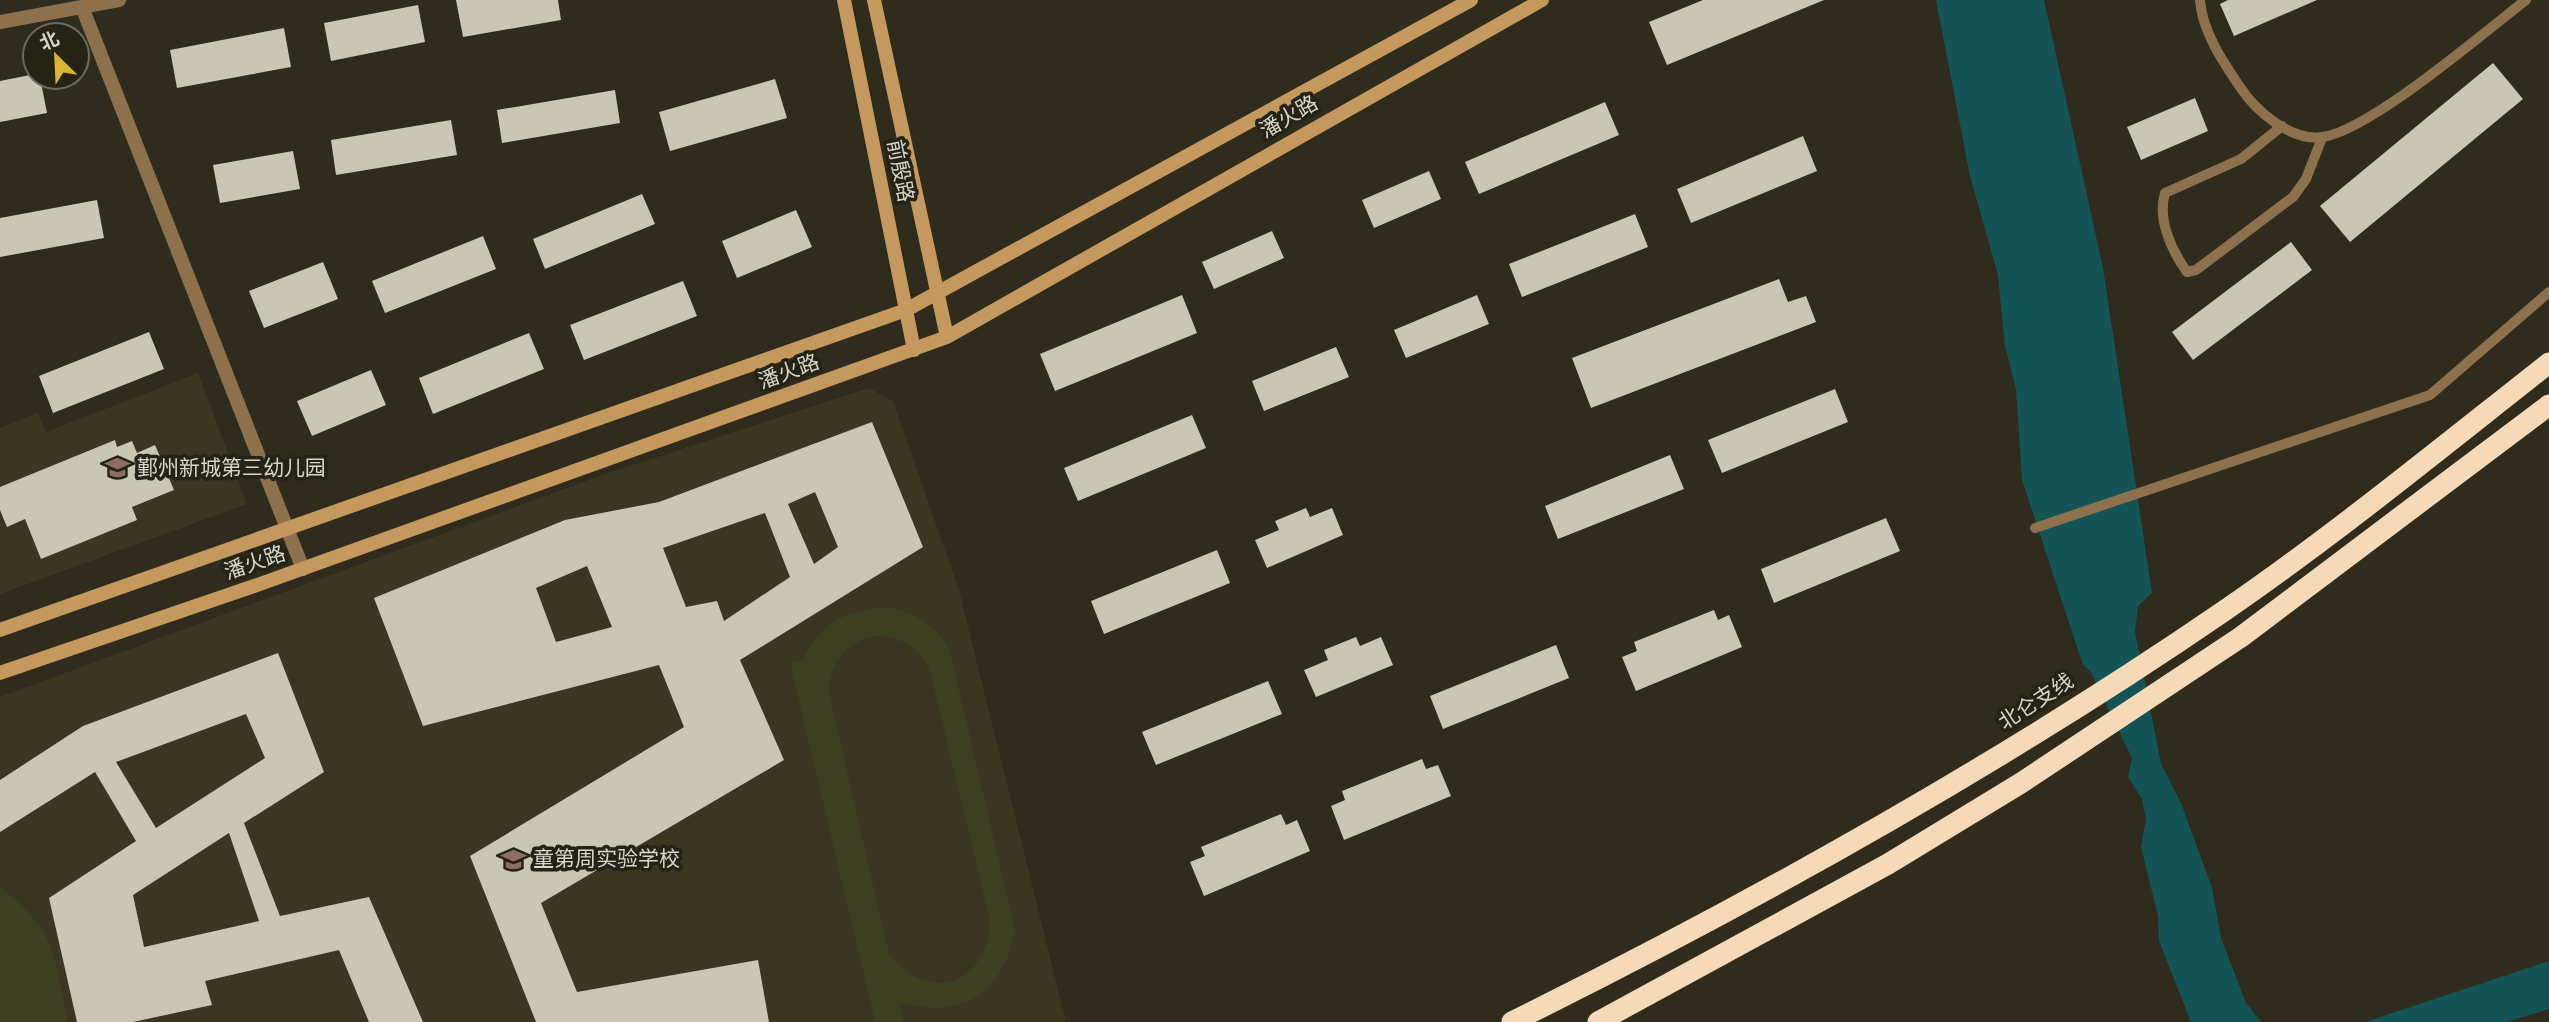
<svg xmlns="http://www.w3.org/2000/svg" width="2549" height="1022" viewBox="0 0 2549 1022" font-family="'Varela Round','Noto Sans SC',sans-serif">
	<style>
		.built { fill: #3a3621 }
		.green { fill: #3c3f20; fill-rule: evenodd }
		.water { fill: #145457 }
		.building { fill: #c9c6b4; fill-rule: evenodd }
		.lines { fill: none; stroke-linecap: round; stroke-linejoin: round }
		.lane { stroke: #8d714d; stroke-width: 10 }
		.street { stroke: #8d714d; stroke-width: 14 }
		.secondary { stroke: #c5985d; stroke-width: 14 }
		.highway { stroke: #f6dab8; stroke-width: 21 }
		.labels { text-anchor: middle; dominant-baseline: central; stroke-width: 7; stroke-linejoin: round; paint-order: stroke }
		.street-label { font-size: 21px; fill: #d6d5cc; stroke: #252315 }
		.poi-label { font-size: 21px; fill: #d6d5cc; stroke: #252315; text-anchor: start }
	</style>
	<rect width="100%" height="100%" fill="#2f2c1e"/>
	<path class="built" d="M198 373 247 504 0 594V428L38 413 46 432Z
		M869 388 893 401 959 590 1066 1022H0V697L602 475Z"/>
	<path class="green" d="M888 607C916 614 937 625 950 651L1015 930C1004 991 963 1022 900 1002L904 1022H875L790 663 803 660C819 622 849 609 888 607ZM876 636C900 637 917 646 929 667L989 917C993 981 928 1008 889 954L829 693C829 663 846 642 876 636Z
		M0 887C57 929 54 958 68 1022H0Z"/>
	<path class="water" d="M1936 0H2044L2103 268 2152 593 2138 606 2135 632 2161 764 2181 803 2212 888 2221 938 2246 1003 2261 1022H2191L2159 941 2158 916 2141 847 2146 819 2142 799 2128 777 2132 758 2090 671 2083 665 2022 480 2016 389 2005 346 1998 275 1970 176Z
		M2549 961V1009L2507 1022H2365Z"/>
	<path class="building" d="M456 0H558L561 20 463 37Z
		M1703 0H1824L1667 65 1649 22Z
		M2228 0H2317L2234 36 2220 4Z
		M418 5 425 42 331 61 324 23Z
		M284 28 291 67 177 88 170 50Z
		M2493 63 2523 99 2350 242 2320 206Z
		M35 74 40 77 47 113 0 122V81Z
		M775 79 787 118 670 151 659 112Z
		M615 90 620 123 502 143 497 110Z
		M2195 98 2208 131 2141 160 2127 127Z
		M1605 102 1619 135 1479 194 1465 162Z
		M451 120 457 155 336 175 331 140Z
		M1803 136 1817 171 1691 223 1677 189Z
		M293 151 300 189 220 203 213 165Z
		M1429 171 1441 199 1374 228 1362 200Z
		M642 194 655 224 545 269 533 239Z
		M97 200 104 238 0 257V218Z
		M796 210 812 247 737 278 722 241Z
		M1635 214 1648 247 1522 297 1509 264Z
		M1272 231 1284 258 1214 289 1202 262Z
		M483 236 496 269 385 313 372 281Z
		M2291 242 2312 270 2193 360 2172 332Z
		M323 262 338 299 264 328 249 291Z
		M1779 279 1788 302 1806 296 1816 322 1591 408 1572 358Z
		M683 281 697 316 584 360 570 325Z
		M1182 295 1197 333 1055 391 1040 354Z
		M1477 295 1489 324 1406 358 1394 330Z
		M149 332 164 369 53 413 39 376Z
		M529 333 544 369 433 414 419 378Z
		M1336 347 1349 377 1264 411 1252 381Z
		M371 370 386 405 312 436 297 401Z
		M1835 389 1848 422 1722 473 1708 440Z
		M1192 415 1206 448 1078 501 1064 468Z
		M872 422 923 547 740 660 784 760 541 903 577 992 758 960 769 1022H536L470 856 684 727 659 665 423 726 374 598 565 520 659 502ZM815 492 838 547 814 564 788 504ZM765 513 790 577 724 621 717 601 686 607 663 548ZM587 566 612 627 556 642 536 588Z
		M115 440 117 447 132 441 137 453 155 445 174 490 132 507 137 520 41 559 25 519 7 527 0 510V487Z
		M1670 455 1684 489 1558 539 1545 506Z
		M1306 508 1310 517 1332 508 1343 535 1267 568 1255 540 1279 530 1275 521Z
		M1886 518 1900 551 1774 603 1761 569Z
		M1217 550 1230 583 1104 634 1091 601Z
		M1714 610 1718 620 1729 615 1742 647 1636 691 1622 657 1637 651 1634 642Z
		M1356 637 1360 646 1381 637 1393 665 1316 697 1304 670 1328 660 1324 650Z
		M1556 645 1569 678 1443 729 1430 696Z
		M278 653 324 772 244 823 280 916 369 897 423 1022H369L339 950 205 981 212 1005 133 1022H77L49 898 136 841 95 772 0 832V780L83 726ZM246 714 265 758 156 828 116 762ZM229 833 259 921 144 947 133 895Z
		M1268 681 1282 714 1156 765 1142 732Z
		M1422 759 1426 769 1438 765 1451 796 1344 840 1331 806 1345 800 1342 791Z
		M1281 814 1286 825 1297 820 1310 851 1204 896 1190 862 1205 856 1201 847Z"/>
	<g class="lines">
		<path class="lane" d="M2200 0C2202 31 2223 62 2240 87 2256 111 2291 142 2323 137 2372 129 2483 33 2526 0
			M2282 126 2241 159 2165 193C2157 220 2172 251 2187 272L2196 270 2293 197 2306 179 2322 138
			M2035 528 2430 395 2549 292"/>
		<path class="street" d="M82 7 303 569
			M0 22 119 0"/>
		<path class="secondary" d="M844 0 914 350
			M874 0 947 337
			M0 630 906 310 1471 0
			M0 673 260 584 947 337 1542 0"/>
		<path class="highway" d="M1512 1022C1754 902 2001 764 2224 611 2336 534 2442 447 2549 363
			M1598 1022 1888 864 2021 783 2241 637 2549 405"/>
	</g>
	<defs>
		<symbol id="school-bare" viewBox="-9 -9 18 18"><path d="M0-5L7-2L0 1L-7-2ZM-4 1L0 2.5L4 1V4Q0 6-4 4Z" fill="#8d6e63" stroke="#252315" stroke-width="2.5" paint-order="stroke"/></symbol>
	</defs>
	<g fill-rule="evenodd">
		<use href="#school-bare" x="100" y="450" width="35" height="35"/>
		<use href="#school-bare" x="496" y="842" width="35" height="35"/>
	</g>
	<g class="labels">
		<g class="street-label">
			<text transform="translate(1289 117) rotate(-30)">潘火路</text>
			<text transform="translate(900 171) rotate(79)">前殷路</text>
			<text transform="translate(789 372) rotate(-20)">潘火路</text>
			<text transform="translate(255 563) rotate(-19)">潘火路</text>
			<text transform="translate(2036 702) rotate(-33)">北仑支线</text>
		</g>
		<g class="poi-label">
			<text x="137" y="468">鄞州新城第三幼儿园</text>
			<text x="533" y="859">童第周实验学校</text>
		</g>
	</g>
	<g transform="translate(56 56) rotate(336)"><circle r="33" fill="#252315" stroke="#6c6a5e" stroke-width="2"/>
	<path d="M0-5L12 26L0 18L-12 26Z" fill="#d9b334"/>
	<text y="-10" font-size="19" font-weight="bold" text-anchor="middle" fill="#d6d5cc">北</text>
	</g>
</svg>
